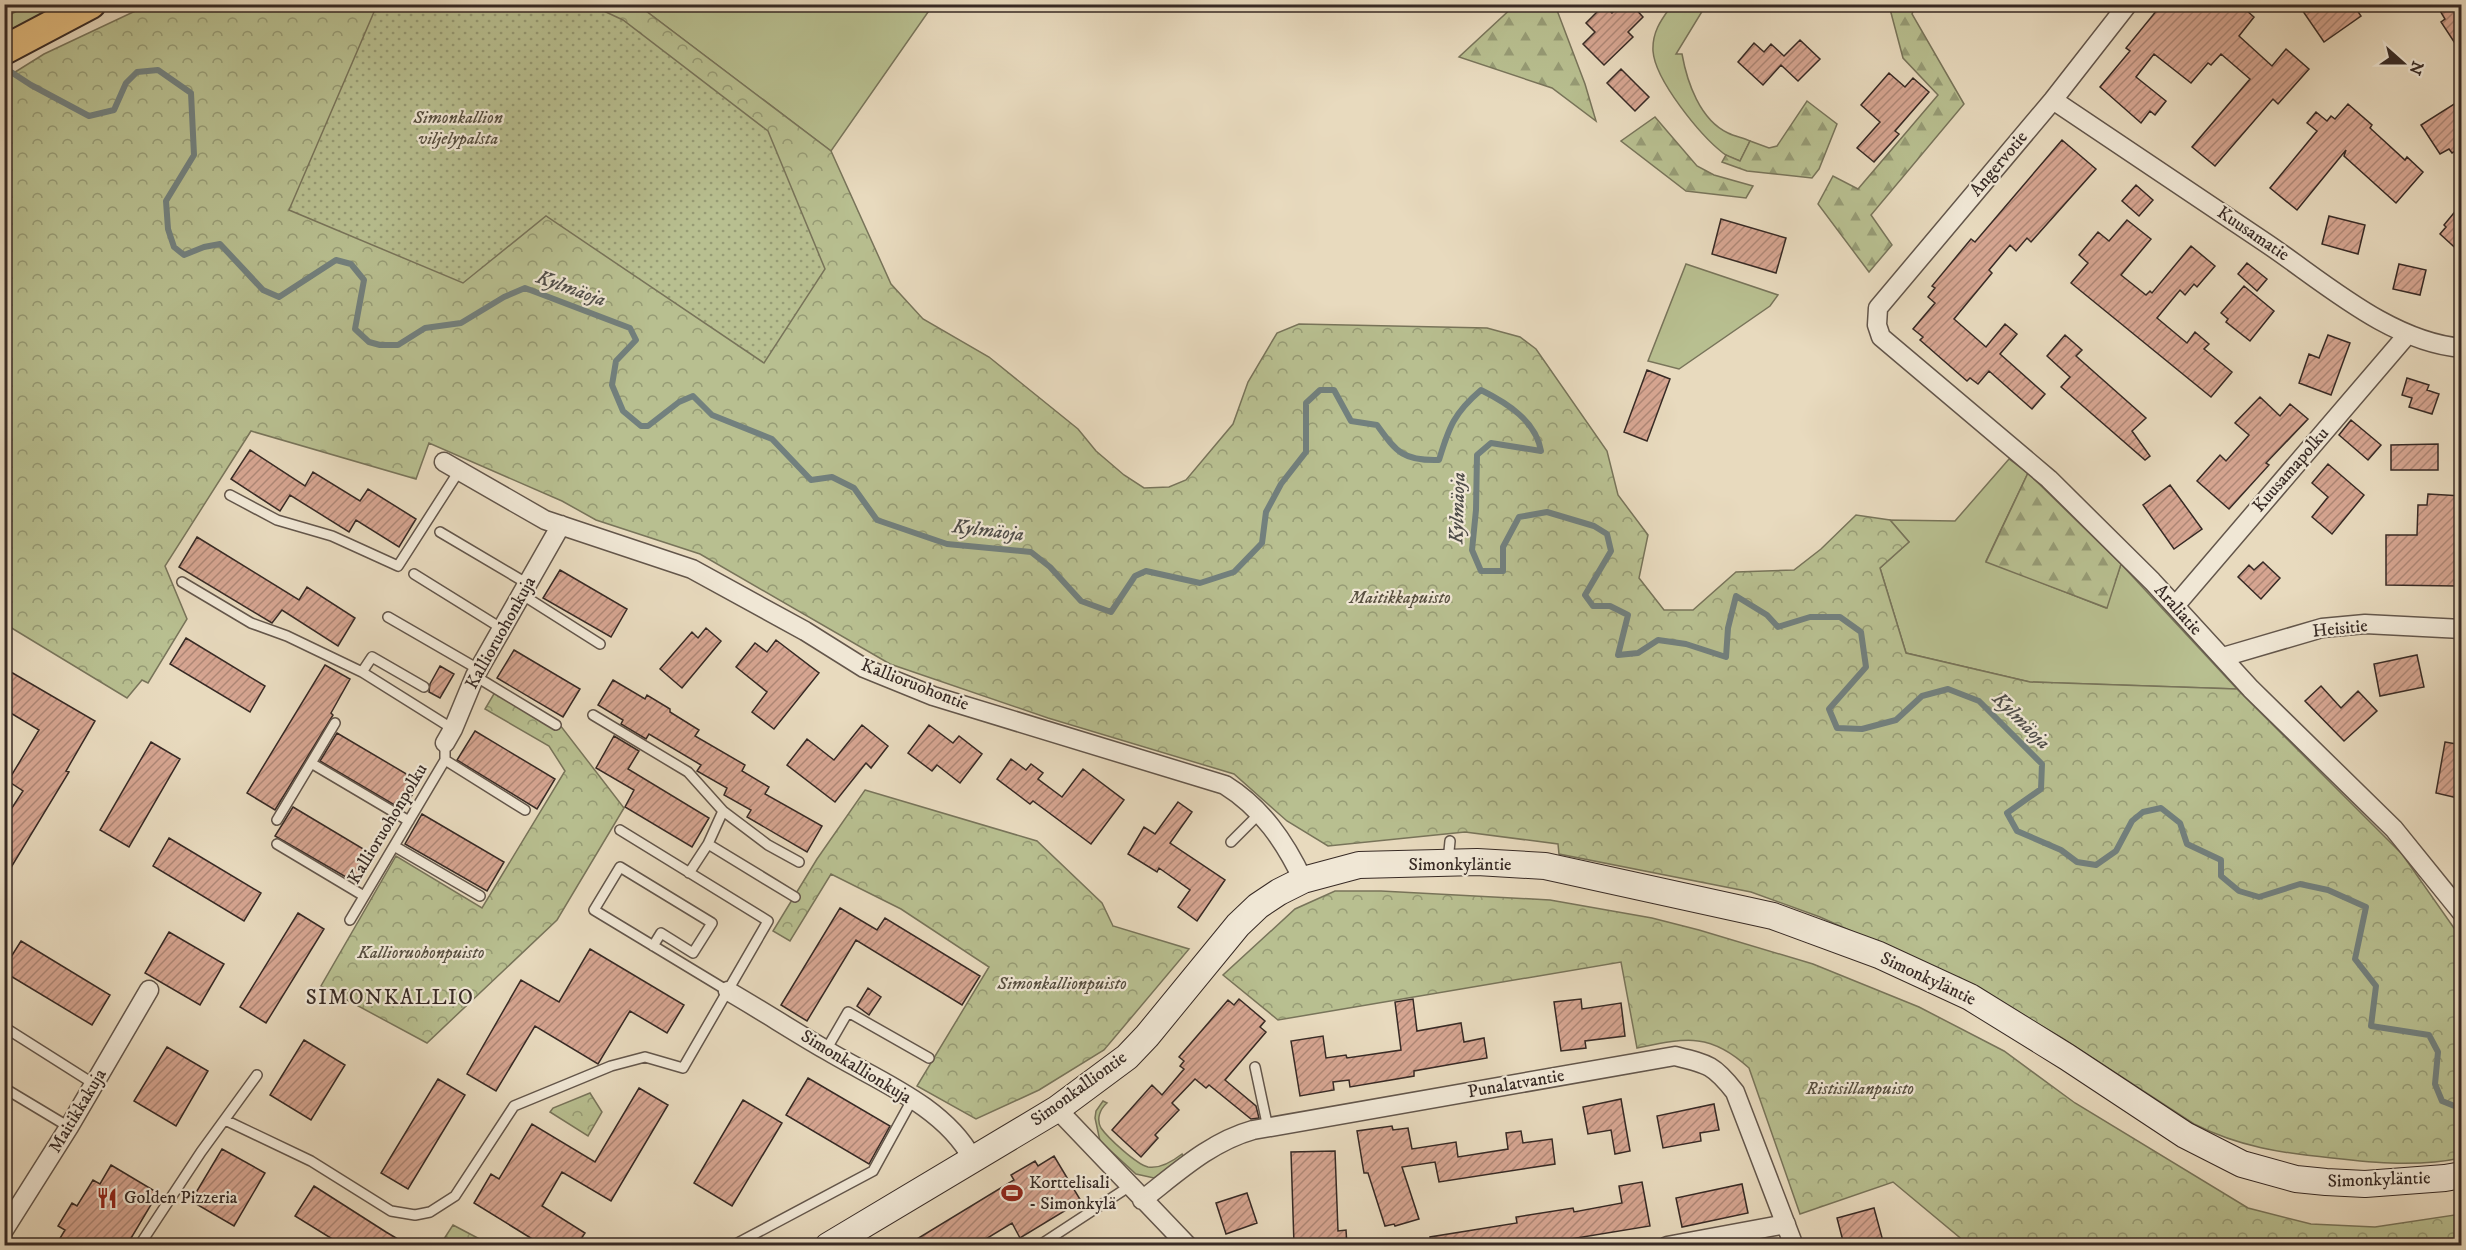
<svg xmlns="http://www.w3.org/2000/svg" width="2466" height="1250" viewBox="0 0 2466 1250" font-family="'IM FELL DW Pica',serif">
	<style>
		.grass { fill: #b8bf90; stroke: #78745a; stroke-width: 1.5 }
		.forest { fill: url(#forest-firs); stroke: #78745a; stroke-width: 1.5 }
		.park { fill: url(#park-crowns); stroke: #78745a; stroke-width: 1.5 }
		.garden { fill: url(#garden-dots); stroke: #78745a; stroke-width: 1.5 }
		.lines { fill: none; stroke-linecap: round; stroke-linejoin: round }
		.stream { stroke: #72807e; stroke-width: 6 }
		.building { fill: url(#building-hatch); stroke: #372a25; stroke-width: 1.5 }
		.lane-casing { stroke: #63564b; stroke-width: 12 }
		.street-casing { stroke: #63564b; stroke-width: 21 }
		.secondary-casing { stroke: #372a25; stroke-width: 28 }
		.primary-casing { stroke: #372a25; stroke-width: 32 }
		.lane { stroke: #f0e7d5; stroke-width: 9 }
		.street { stroke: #f0e7d5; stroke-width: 18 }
		.secondary { stroke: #f0e7d5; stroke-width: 26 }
		.primary { stroke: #e4bd7f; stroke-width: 28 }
		.labels { text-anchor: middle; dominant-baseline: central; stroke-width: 4.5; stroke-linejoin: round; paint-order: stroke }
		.park-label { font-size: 18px; font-style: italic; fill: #574f40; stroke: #f0e7d5 }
		.street-label { font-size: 18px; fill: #372a25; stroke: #f0e7d5 }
		.poi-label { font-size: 18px; fill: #372a25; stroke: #f0e7d5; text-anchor: start }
		.water-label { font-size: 20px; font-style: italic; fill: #504e4a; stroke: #f0e7d5 }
		.quarter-label { font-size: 21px; letter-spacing: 1.5px; fill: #372a25; stroke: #f0e7d5 }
	</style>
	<defs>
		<pattern id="forest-firs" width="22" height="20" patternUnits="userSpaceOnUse" patternTransform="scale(1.5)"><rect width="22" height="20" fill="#b8bf90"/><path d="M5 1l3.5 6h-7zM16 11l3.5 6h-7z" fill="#969b75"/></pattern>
		<pattern id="park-crowns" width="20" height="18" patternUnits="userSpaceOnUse" patternTransform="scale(1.5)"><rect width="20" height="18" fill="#b8bf90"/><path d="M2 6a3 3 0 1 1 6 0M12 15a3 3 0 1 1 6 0" fill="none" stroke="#969b75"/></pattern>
		<pattern id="garden-dots" width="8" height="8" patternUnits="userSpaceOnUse" patternTransform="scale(1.5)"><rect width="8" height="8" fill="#b8bf90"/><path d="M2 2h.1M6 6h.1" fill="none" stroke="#969b75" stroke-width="1.8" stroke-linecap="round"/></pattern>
		<pattern id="building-hatch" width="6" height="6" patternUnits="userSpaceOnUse" patternTransform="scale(1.5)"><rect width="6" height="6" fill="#d6a591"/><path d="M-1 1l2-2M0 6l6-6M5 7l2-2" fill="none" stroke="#ae8776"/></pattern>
	</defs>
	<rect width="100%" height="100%" fill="#e8dabe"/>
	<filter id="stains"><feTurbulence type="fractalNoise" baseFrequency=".00333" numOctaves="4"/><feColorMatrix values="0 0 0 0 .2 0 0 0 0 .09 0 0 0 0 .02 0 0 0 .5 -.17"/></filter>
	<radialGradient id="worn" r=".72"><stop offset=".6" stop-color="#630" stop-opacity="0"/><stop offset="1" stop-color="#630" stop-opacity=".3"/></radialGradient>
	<path class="grass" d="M28 5H40L45 14 5 35 4 18Z
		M638 5H933L831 151Z
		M1672 5H1706L1676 54H1682C1687 82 1700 120 1728 133 1734 136 1743 138 1750 141L1740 161C1735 159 1728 157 1723 153 1700 135 1655 80 1653 51 1652 31 1662 19 1672 5Z
		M1686 264 1778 295 1770 306 1679 369 1648 361Z
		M2009 459 2028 473 1986 561 2106 608 2121 564 2237 689 2030 682 1906 653 1880 568 1909 542 1890 520 1955 521Z
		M1103 1101 1107 1103C1100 1109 1096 1119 1101 1128 1108 1138 1136 1164 1148 1167 1160 1169 1173 1161 1182 1154L1184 1159 1154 1178 1136 1174 1100 1141 1095 1118 1096 1111Z"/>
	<path class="forest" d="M1516 4 1555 5 1585 84 1596 121 1552 88 1459 57Z
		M1893 4 1916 5 1912 14 1964 104 1871 215 1892 245 1869 272 1818 204 1833 176 1858 189 1938 95 1903 58 1890 9Z
		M1807 101 1837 124 1819 169 1812 178 1747 171 1722 162 1726 155 1740 161 1750 141 1769 148 1777 146Z
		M1655 117 1697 166 1714 175 1753 186 1746 198 1686 191 1621 141Z
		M2028 473 2121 564 2107 608 1986 562Z"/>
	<path class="park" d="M148 5H638L831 151 891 284 923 319 989 357 1078 429 1096 451 1124 475 1144 488 1169 487 1186 480 1233 424 1248 382 1277 333 1299 324 1487 328 1520 337 1536 349 1607 451 1618 495 1648 535 1639 578 1664 610H1693L1736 572 1794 570 1821 549 1856 515 1890 520 1909 542 1880 568 1906 653 2030 682 2237 689 2402 854 2461 938V1158C2419 1167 2375 1163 2332 1158 2281 1153 2240 1147 2194 1124L2062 1038 1980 989 1820 917 1751 892 1559 854 1558 844 1465 832 1328 846 1287 821 1234 774 1048 718 890 664 700 554 596 520 562 501 429 443 416 479 251 431 165 566 187 619 148 683 142 680 127 698 5 624 4 79 44 54Z
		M498 687 560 725 624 808 557 920 427 1043 321 986 396 856 482 908 565 771 549 746 485 709Z
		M865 790 1037 841 1102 903 1113 926 1189 949 1104 1050 1039 1090 976 1119 917 1086 989 967 901 909 831 874 790 941 773 931 817 859Z
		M1335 891H1381L1550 900 1652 918 1699 930 1813 964 1919 1007 2004 1051 2075 1103 2248 1208 2311 1224 2375 1227 2461 1214V1245H1966L1965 1242 1893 1182 1800 1214 1749 1068C1710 1032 1686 1038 1637 1048L1621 962 1278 1020 1223 975 1295 909Z
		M590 1093 602 1112 588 1136 550 1112 553 1108Z
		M453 1225 491 1245H440Z"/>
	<path class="garden" d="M377 5H591L623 20 768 131 825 269 764 363 546 216 463 283 289 210Z"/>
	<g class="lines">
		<path class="stream" d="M11 72 31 85 89 116 114 110 126 83 137 72 158 70 191 93 194 155 166 201 168 229 174 247 184 255 204 247 220 244 263 290 279 297 336 260 351 264 364 280 355 329 369 342 380 345H398L425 328 461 323 504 297 525 288 630 328 636 340 616 361 612 385 623 411 641 426H648L679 402 693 396 712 415 772 439 811 480 832 477 854 488 877 520 947 544 1031 552 1050 567 1081 601 1111 612 1135 576 1146 571 1200 583 1234 572 1262 543 1266 512 1281 484 1306 452V403L1320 390H1334L1351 421 1377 425C1397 453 1404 461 1439 460 1449 427 1454 413 1481 390 1507 403 1536 421 1541 451L1491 443 1477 455 1476 510 1472 550 1481 571H1503V547L1519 517 1547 512 1594 526 1607 534 1611 551 1585 595 1593 606H1610L1628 615 1618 655 1638 653 1658 640 1686 644 1726 657 1728 628 1736 596 1767 615 1778 627 1810 617H1840L1861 632 1866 667 1829 709 1837 728 1862 729 1896 720 1922 696 1948 689 1979 701 2042 764 2041 789 2007 813 2017 831 2061 850 2077 862 2096 865 2116 851 2132 821 2143 812 2161 808 2180 823 2187 844 2221 860V876L2239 891 2259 897 2300 884 2328 890 2366 907 2355 959 2376 986 2371 1026 2429 1035 2438 1052 2435 1084 2442 1101 2462 1109"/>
	</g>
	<path class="building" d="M1621 4H1631L1643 17 1628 32 1633 37 1604 65 1583 44 1595 32 1586 23 1604 5 1612 13Z
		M2162 4H2239L2254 17 2239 36 2272 66 2286 49 2309 69 2278 104 2273 99 2215 166 2192 147 2250 79 2221 54 2211 65 2208 63 2191 83 2154 54 2136 77 2166 101 2155 115 2150 111 2141 123 2100 87 2130 51 2126 48Z
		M2298 4H2353L2361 16 2324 42Z
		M2436 4H2462V54L2441 22 2445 19Z
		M1800 40 1820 59 1798 81 1781 65 1763 85 1738 62 1754 43 1764 52 1771 44 1784 56Z
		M1621 69 1649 97 1635 111 1607 83Z
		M1889 73 1905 87 1913 78 1929 92 1895 131 1899 134 1874 162 1857 148 1880 122 1861 105Z
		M2462 99V147L2452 153 2449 149 2440 154 2421 125Z
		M2348 104 2372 125 2370 128 2405 160 2407 157 2423 172 2396 203 2344 156 2346 150 2297 210 2270 188 2317 131 2307 123 2316 112 2327 121 2331 116 2335 119Z
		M2062 140 2096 169 2031 242 2027 238 2016 251 2010 245 1989 270 1992 273 1954 319 1986 347 2005 324 2017 334 2000 354 2045 394 2032 409 1989 371 1978 384 1970 378 1967 381 1920 340 1923 337 1913 329 1935 303 1928 297 1935 288 1932 286 1971 239 1975 242Z
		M2136 185 2153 200 2139 216 2122 201Z
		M2462 203V254L2440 234 2446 227 2444 225Z
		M2329 216 2365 225 2358 254 2322 244Z
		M1721 219 1786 238 1776 273 1712 254Z
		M2127 220 2151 239 2121 275 2146 295 2150 291 2152 293 2191 246 2215 266 2197 287 2194 284 2185 295 2180 290 2157 318 2187 343 2195 332 2209 344 2204 349 2232 372 2211 397 2071 283 2088 263 2079 255 2098 232 2109 241Z
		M2247 263 2267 279 2257 291 2238 274Z
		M2399 264 2426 270 2420 295 2393 289Z
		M2244 286 2274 311 2250 341 2226 322 2228 319 2221 313Z
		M2065 335 2082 350 2076 356 2146 418 2132 431 2150 456 2145 460 2061 387 2070 377 2047 356Z
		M2328 335 2350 343 2331 395 2299 383 2309 354 2319 358Z
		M1647 370 1670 379 1647 441 1624 432Z
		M2407 378 2429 385 2427 390 2439 394 2432 414 2409 407 2412 398 2402 395Z
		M2260 397 2280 416 2290 404 2308 419 2266 463 2269 465 2229 509 2197 481 2220 455 2226 461 2249 435 2235 423Z
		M2351 420 2381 445 2368 460 2339 435Z
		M2438 444V470H2391V445Z
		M250 450 305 486 313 472 360 501 368 489 416 519 399 547 356 520 349 532 290 495 280 511 231 479Z
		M2328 464 2364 495 2332 534 2312 517 2328 497 2312 483Z
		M2170 485 2202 529 2174 549 2143 505Z
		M2428 494 2462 496V531H2457V586L2386 585V535H2417L2418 505H2427Z
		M197 537 299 600 307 587 355 618 338 646 282 610 272 623 179 567Z
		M2263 562 2280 578 2261 599 2238 577 2249 565 2254 570Z
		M560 570 627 609 611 637 543 598Z
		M706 628 721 641 682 688 660 669 692 632 698 638Z
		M186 638 265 686 250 712 170 664Z
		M776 640 819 673 774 729 752 712 767 692 736 667 755 643 767 652Z
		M514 650 580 689 563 717 497 678Z
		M2417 655 2424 687 2380 696 2374 664Z
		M325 665 350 679 331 713 333 715 275 810 247 793Z
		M440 666 454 674 440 698 429 692 430 684Z
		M4 668 95 721 66 771 69 772 4 879V820L23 791 8 781 39 730 4 709Z
		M613 680 645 699 647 695 670 709V712L699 730 695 736 745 765 742 771 769 787 765 794 822 826 807 852 747 817 751 810 724 795 727 788 697 771 701 765 649 734 646 739 621 724 623 720 598 705Z
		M2321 686 2341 708 2358 691 2377 711 2344 741 2305 701Z
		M862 725 888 746 871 768 866 763 835 802 787 765 807 739 834 760Z
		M929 725 953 743 959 736 982 754 960 783 937 765 932 771 908 753Z
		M475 731 555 779 537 809 457 760Z
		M337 733 420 782 403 810 320 761Z
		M614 736 639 751 628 769 709 818 692 847 625 807 634 790 596 768Z
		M151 742 180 759 129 847 100 830Z
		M2445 742 2462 745V799L2436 793Z
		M1011 759 1026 770 1031 764 1043 773 1038 779 1062 797 1083 769 1124 800 1091 844 1033 801 1030 804 997 779Z
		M1178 802 1192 812 1170 843 1225 880 1197 921 1178 907 1190 890 1159 868 1157 872 1128 854 1144 827 1155 834Z
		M293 807 375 856 358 884 275 836Z
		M422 814 504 862 487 891 405 844Z
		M169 838 261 893 244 921 153 866Z
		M840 908 877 930 885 918 980 976 962 1005 856 940 807 1021 781 1005Z
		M298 913 324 929 266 1023 240 1007Z
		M169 932 224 964 200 1005 145 973Z
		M21 941 110 995 92 1025 4 972V968Z
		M590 949 684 1005 667 1033 630 1011 598 1064 535 1026 496 1091 467 1074 521 980 559 1002Z
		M868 988 881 997 869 1015 857 1006Z
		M1239 999 1265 1021 1260 1027 1266 1032 1225 1080 1256 1106 1259 1118 1251 1119 1209 1085 1206 1088 1195 1079 1172 1103 1179 1110 1155 1135 1158 1138 1141 1157 1112 1130 1152 1085 1162 1095 1184 1069 1180 1066 1184 1061 1179 1057 1228 1000 1234 1005Z
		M1413 999 1417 1031 1461 1023 1464 1042 1484 1038 1487 1058 1414 1071V1076L1350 1087 1349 1080 1333 1082 1334 1090 1300 1096 1291 1041 1323 1036 1326 1058 1346 1055 1347 1058 1401 1050 1395 1002Z
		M1581 999 1582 1009 1621 1003 1625 1036 1585 1041 1586 1048 1561 1051 1554 1002Z
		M304 1040 345 1065 311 1120 270 1095Z
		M167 1047 208 1071 176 1126 134 1101Z
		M808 1078 890 1126 869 1164 786 1115Z
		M438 1079 465 1095 408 1189 381 1173Z
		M639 1088 668 1105 611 1201 562 1172 542 1206 585 1233 577 1245H542L474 1203 491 1174 499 1179 532 1124 595 1162Z
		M1621 1099 1630 1151 1615 1154 1611 1130 1588 1134 1583 1107Z
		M743 1100 782 1123 732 1206 694 1183Z
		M1714 1104 1719 1130 1700 1133 1701 1141 1663 1148 1657 1116Z
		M1392 1126 1393 1130 1408 1128 1412 1149 1456 1142 1458 1157 1508 1149 1506 1133 1521 1131 1523 1143 1552 1139 1555 1164 1439 1182 1435 1162 1402 1167 1419 1219 1395 1226 1394 1224 1385 1226 1368 1173H1364L1357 1131Z
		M222 1149 265 1173 234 1226 191 1201Z
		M1335 1151 1338 1231 1346 1230 1347 1245H1294L1291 1152Z
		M1054 1156 1081 1201 1020 1238 1012 1223 976 1245H907L1014 1180 1011 1175 1035 1161 1038 1166Z
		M111 1165 158 1193 127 1245H56L65 1230 58 1226 72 1203 77 1206 93 1180 100 1184Z
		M1642 1182 1650 1226 1534 1245H1431L1430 1237 1517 1223 1516 1217 1573 1208 1574 1212 1622 1203 1619 1186Z
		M1742 1184 1748 1213 1682 1227 1676 1198Z
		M314 1186 386 1232 408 1245H342L295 1216Z
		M1247 1193 1257 1223 1226 1234 1216 1203Z
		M1874 1208 1884 1245H1844L1837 1218Z"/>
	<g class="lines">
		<defs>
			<path id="lane" d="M230 495 277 520 332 536 398 566 459 471
				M440 532 528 584
				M414 574 501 628
				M182 582 251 623 287 636 362 672
				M521 594 600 644
				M388 617 478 669
				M475 676 556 725
				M424 687 372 657 362 672 453 729
				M593 715 688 772 723 811 768 845 799 862
				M445 760 525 810
				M311 763 409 821
				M277 820 335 723
				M1231 842 1260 813
				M277 844 364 896
				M708 844 723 811
				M394 846 480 896
				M1448 861 1450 841
				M689 873 708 844 795 897
				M350 920 445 760V743
				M653 946 661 933 693 953 712 923 620 867 594 910 728 991
				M4 1027 94 1084
				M826 1050 848 1012 929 1058
				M1255 1067 1268 1128
				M4 1088 69 1127
				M225 1120 311 1161 391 1211 415 1215 430 1212 455 1196 514 1106 611 1066 645 1057 683 1068 768 921 620 830
				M1043 1243 1130 1186
				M139 1246 201 1152 257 1075
				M732 1246 873 1171 912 1100"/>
			<path id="street" d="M2128 4 2053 100 1878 308 1877 325 1881 337 2049 479 2152 581 2251 689 2394 829 2462 913
				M2053 100C2124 148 2195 196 2266 243 2324 282 2390 342 2462 348
				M444 462 545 520 692 569 805 631 864 668 933 696 1225 785C1262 808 1285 842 1303 880
				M2175 606 2407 335
				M2223 657 2322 628 2365 624 2462 629
				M445 743 453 729 475 676 561 525
				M728 991C761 1010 793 1031 826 1050 876 1080 943 1105 972 1158
				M1057 1109 1188 1246
				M1142 1200C1177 1173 1210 1142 1253 1130L1675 1056C1708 1064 1714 1065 1735 1092L1794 1246
				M4 1230 69 1127 149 990
				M1667 1246 1786 1224"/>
			<path id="secondary" d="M828 1246 1057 1109 1127 1057 1147 1036 1238 925 1258 906 1279 892 1303 880 1359 865 1477 862 1545 866 1773 916 1879 955 1970 997 2067 1057 2185 1135 2242 1164 2296 1179 2326 1182 2365 1184 2445 1178 2462 1175"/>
			<path id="primary" d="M4 50 91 4"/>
		</defs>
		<use href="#lane" class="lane-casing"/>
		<use href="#street" class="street-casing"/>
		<use href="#secondary" class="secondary-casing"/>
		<use href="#primary" class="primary-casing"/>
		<use href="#lane" class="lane"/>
		<use href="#street" class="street"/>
		<use href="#secondary" class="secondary"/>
		<use href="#primary" class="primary"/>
	</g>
	<defs>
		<symbol id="stadium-bare" viewBox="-9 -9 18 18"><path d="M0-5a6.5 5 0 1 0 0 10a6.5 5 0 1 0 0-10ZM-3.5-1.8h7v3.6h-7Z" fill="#8f2418" stroke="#f0e7d5" stroke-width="2.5" paint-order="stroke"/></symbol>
		<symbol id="restaurant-bare" viewBox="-9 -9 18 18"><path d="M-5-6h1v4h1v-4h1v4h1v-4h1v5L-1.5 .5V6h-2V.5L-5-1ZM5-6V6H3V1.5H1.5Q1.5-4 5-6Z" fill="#8f2418" stroke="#f0e7d5" stroke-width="2.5" paint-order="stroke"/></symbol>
	</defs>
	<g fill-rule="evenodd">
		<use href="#stadium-bare" x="997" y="1178" width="30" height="30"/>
		<use href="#restaurant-bare" x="92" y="1183" width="30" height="30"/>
	</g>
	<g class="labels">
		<g class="park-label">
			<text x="458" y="118">Simonkallion<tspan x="458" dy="21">viljelypalsta</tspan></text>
			<text x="1400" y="598">Maitikkapuisto</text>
			<text x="421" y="953">Kallioruohonpuisto</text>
			<text x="1062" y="984">Simonkallionpuisto</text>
			<text x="1860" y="1089">Ristisillanpuisto</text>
		</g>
		<g class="street-label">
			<text transform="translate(1999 164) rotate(-50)">Angervotie</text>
			<text transform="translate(2253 234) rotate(34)">Kuusamatie</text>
			<text transform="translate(2291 470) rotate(-49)">Kuusamapolku</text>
			<text transform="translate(2178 610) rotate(48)">Araliatie</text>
			<text transform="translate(2340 629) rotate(-6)">Heisitie</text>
			<text transform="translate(501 633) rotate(-61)">Kallioruohonkuja</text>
			<text transform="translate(915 685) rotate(21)">Kallioruohontie</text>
			<text transform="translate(388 824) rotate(-59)">Kallioruohonpolku</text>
			<text x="1460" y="865">Simonkyläntie</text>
			<text transform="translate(1928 979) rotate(25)">Simonkyläntie</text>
			<text transform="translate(856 1067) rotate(31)">Simonkallionkuja</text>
			<text transform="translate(1516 1084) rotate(-10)">Punalatvantie</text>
			<text transform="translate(1079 1089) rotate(-36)">Simonkalliontie</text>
			<text transform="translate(78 1111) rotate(-59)">Maitikkakuja</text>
			<text transform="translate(2379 1180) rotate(-2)">Simonkyläntie</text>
		</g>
		<g class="poi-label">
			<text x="1029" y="1183">Korttelisali<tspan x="1029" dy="21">- Simonkylä</tspan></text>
			<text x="124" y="1198">Golden Pizzeria</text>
		</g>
		<g class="water-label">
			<text transform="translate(571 289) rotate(20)">Kylmäoja</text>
			<text transform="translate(1458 508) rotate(-88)">Kylmäoja</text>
			<text transform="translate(988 531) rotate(7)">Kylmäoja</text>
			<text transform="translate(2021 721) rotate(45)">Kylmäoja</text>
		</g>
		<g class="quarter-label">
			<text x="390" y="998">SIMONKALLIO</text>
		</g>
	</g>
	<rect width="2466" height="1250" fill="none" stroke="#e8dabe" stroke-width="24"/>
	<rect x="6" y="6" width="2454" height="1238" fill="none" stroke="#372a25" stroke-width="3"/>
	<rect x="12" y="12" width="2442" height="1226" fill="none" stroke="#372a25" stroke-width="1.5"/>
	<g transform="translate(2403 63) rotate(111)" stroke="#f0e7d5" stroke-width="4.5" paint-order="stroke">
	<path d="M0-4.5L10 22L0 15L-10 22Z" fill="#372a25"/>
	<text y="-9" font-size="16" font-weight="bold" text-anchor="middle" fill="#372a25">N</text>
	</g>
	<rect width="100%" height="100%" filter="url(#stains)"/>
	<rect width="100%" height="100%" fill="url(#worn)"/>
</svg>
